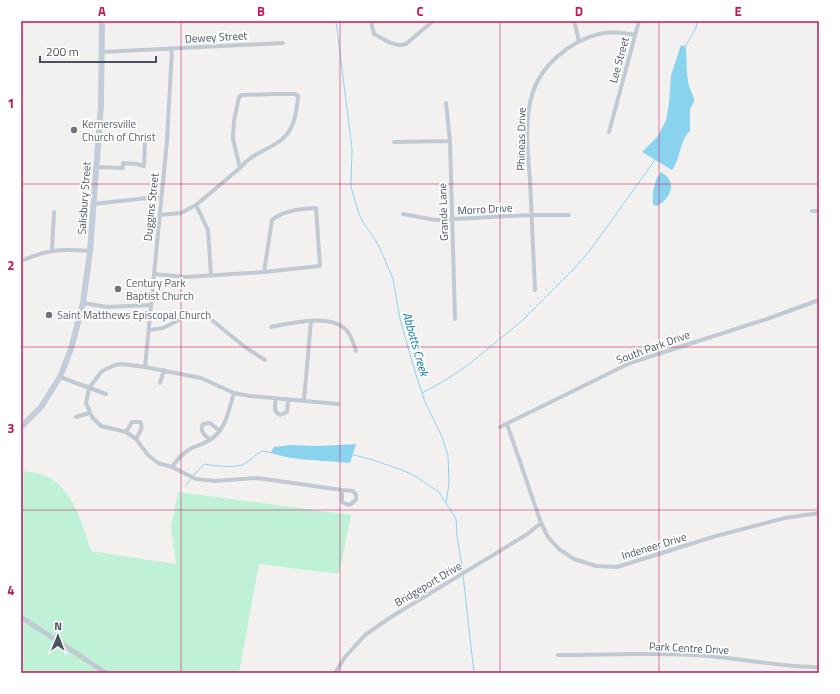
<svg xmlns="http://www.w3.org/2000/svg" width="840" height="694" viewBox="0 0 840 694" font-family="'Titillium Web',sans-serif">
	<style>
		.green { fill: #bef1d5 }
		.water { fill: #8ad3ef }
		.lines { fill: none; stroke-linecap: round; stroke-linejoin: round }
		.stream { stroke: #8ad3ef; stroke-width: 1 }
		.minor { stroke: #c1cad2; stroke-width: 4 }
		.tertiary { stroke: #c1cad2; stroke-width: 5 }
		.secondary { stroke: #c3ccd9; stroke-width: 6 }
		.grid { fill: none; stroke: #c2185b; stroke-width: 1; stroke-opacity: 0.55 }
		.worship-dot { fill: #6b7280; stroke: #fff; stroke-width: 1.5 }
		.labels { text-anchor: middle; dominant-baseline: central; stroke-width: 3.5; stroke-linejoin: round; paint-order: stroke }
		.street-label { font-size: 11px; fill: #48525f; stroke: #fff }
		.worship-label { font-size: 11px; fill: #5b616d; stroke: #fff; text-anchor: start }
		.water-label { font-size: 12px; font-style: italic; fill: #087ca9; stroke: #fff }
		.neatline { fill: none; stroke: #c2185b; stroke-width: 1.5 }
		.grid-label { font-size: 13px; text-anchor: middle; font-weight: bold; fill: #c2185b }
	</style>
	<rect width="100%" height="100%" fill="#f3f1f0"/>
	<path class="green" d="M21 471C30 472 40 473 48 477 74 490 83 527 91 551L176 564 171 527 178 492 351 515 339 574 259 564 239 673H21Z"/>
	<path class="water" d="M681 45 685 46 686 49 687 75 689 86 694 98V102L690 109V131C679 141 681 159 672 170L642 152 658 136 666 120 669 103 671 75Z
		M661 172C678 181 671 200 656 206L653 204C652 195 654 179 661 172Z
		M356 444 350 463C334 461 281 460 271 452L274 447 290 445 318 446Z"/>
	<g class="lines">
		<path class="stream" d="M336 21 352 149 351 187 359 214 364 224 376 241 382 253 393 279 400 319 416 375 425 402 442 437 448 455 449 484 446 503
			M685 47 696 28 697 21
			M422 393 444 381 468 365 524 319 574 269 591 249 655 160
			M354 455 373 460 402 470 415 476 439 492 456 519 457 536 463 572
			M194 475 204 464C216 466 232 468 242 465 250 462 258 451 263 451 266 451 270 453 273 453
			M185 486 192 478
			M463 575 474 673"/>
		<path class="minor" d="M371 21 374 34C384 39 395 48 406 44L433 21
			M574 21 579 41
			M102 52 283 43
			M276 94H295L298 96C298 103 296 110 295 117 287 150 259 145 240 168L233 139 234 121 239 97 242 95Z
			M446 103 450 141 455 319
			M609 132 639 21
			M394 142 450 141
			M96 167 123 168V163L137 164 144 166 145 143
			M93 204 157 197
			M196 205 208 230 211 275
			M316 208 320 266 264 272 272 220C284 210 302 209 316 208Z
			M812 211H819
			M403 214 435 220 531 215H569
			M160 215 181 213 196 205 240 168
			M52 250 54 212
			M21 261C49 249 60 249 90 251
			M154 274 186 277 264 272
			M535 290C533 253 532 217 530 180 528 153 524 122 532 95 540 66 570 41 599 34 612 31 623 33 635 35
			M83 303 107 307 150 305
			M271 327C292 323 332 313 347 331 352 337 354 345 356 351
			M149 330 163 328 191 314H200L208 317 245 347 265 360
			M145 367 167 141 172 49
			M60 377 106 394
			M160 383 164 370
			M276 398C275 405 273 412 280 415L287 412 288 400
			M304 400 311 321
			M338 404 250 396 234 393 201 378 145 367 122 364 115 365 102 371 89 388 86 403 92 417 101 426 126 432 136 439 148 455 158 463 172 467 196 479 215 481 257 478 342 490 353 491 356 495V500L349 505 342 502V490
			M76 417 89 413
			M507 424 541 523 548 537 559 549 574 559 596 566 617 567 716 536 785 518 819 513
			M500 427 630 363 770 318 819 300
			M126 432 132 422H140C144 428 139 433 136 439
			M210 440C205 435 199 432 203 424L210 423 220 431
			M172 467C177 460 182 454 190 449 198 445 208 443 215 436 227 425 229 408 234 393
			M558 655C607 655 658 652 707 656 745 659 781 667 819 667
			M335 673 345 657 365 635 391 617 526 535 541 523"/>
		<path class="tertiary" d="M21 617 106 673"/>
		<path class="secondary" d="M21 427 41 407 60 377 71 349 83 303 90 251 101 105 102 21"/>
	</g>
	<path class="grid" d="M181 21V673M340 21V673M500 21V673M659 21V673M21 184H819M21 347H819M21 510H819"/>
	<g class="worship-dot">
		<circle cx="74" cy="130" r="4"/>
		<circle cx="118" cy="289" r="4"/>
		<circle cx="49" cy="315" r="4"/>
	</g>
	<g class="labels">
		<g class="street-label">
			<text transform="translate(216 37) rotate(-3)">Dewey Street</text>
			<text transform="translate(619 60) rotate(-75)">Lee Street</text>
			<text transform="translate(521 139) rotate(-89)">Phineas Drive</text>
			<text transform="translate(84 198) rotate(-86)">Salisbury Street</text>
			<text transform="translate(151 207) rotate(-84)">Duggins Street</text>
			<text transform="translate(485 209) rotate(-3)">Morro Drive</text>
			<text transform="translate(443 212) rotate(-92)">Grande Lane</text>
			<text transform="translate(653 347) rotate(-20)">South Park Drive</text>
			<text transform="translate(654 546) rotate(-17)">Indeneer Drive</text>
			<text transform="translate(428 584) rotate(-31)">Bridgeport Drive</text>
			<text transform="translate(689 648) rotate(3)">Park Centre Drive</text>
		</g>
		<g class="worship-label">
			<text x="82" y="124">Kernersville<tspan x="82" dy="13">Church of Christ</tspan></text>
			<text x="126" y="283">Century Park<tspan x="126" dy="13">Baptist Church</tspan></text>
			<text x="57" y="315">Saint Matthews Episcopal Church</text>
		</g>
		<g class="water-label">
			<text transform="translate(416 344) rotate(74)">Abbotts Creek</text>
		</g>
	</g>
	<rect width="840" height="694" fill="none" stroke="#ffffff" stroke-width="44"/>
	<g transform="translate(58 636) rotate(1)" stroke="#ffffff" stroke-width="3" paint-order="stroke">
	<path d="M0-3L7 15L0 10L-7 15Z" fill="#48525f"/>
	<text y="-6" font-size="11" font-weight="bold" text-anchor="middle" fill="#48525f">N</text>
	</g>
	<path d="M40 56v6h116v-6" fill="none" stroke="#48525f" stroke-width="2"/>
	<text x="46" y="56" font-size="12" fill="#48525f" stroke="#ffffff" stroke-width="3" paint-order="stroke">200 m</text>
	<rect x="22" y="22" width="796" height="650" class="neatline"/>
	<g class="grid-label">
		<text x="102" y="16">A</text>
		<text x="261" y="16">B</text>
		<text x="420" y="16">C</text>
		<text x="579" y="16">D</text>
		<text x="738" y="16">E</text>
		<text x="11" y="108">1</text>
		<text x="11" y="270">2</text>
		<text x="11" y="433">3</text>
		<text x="11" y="595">4</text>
	</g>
</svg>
